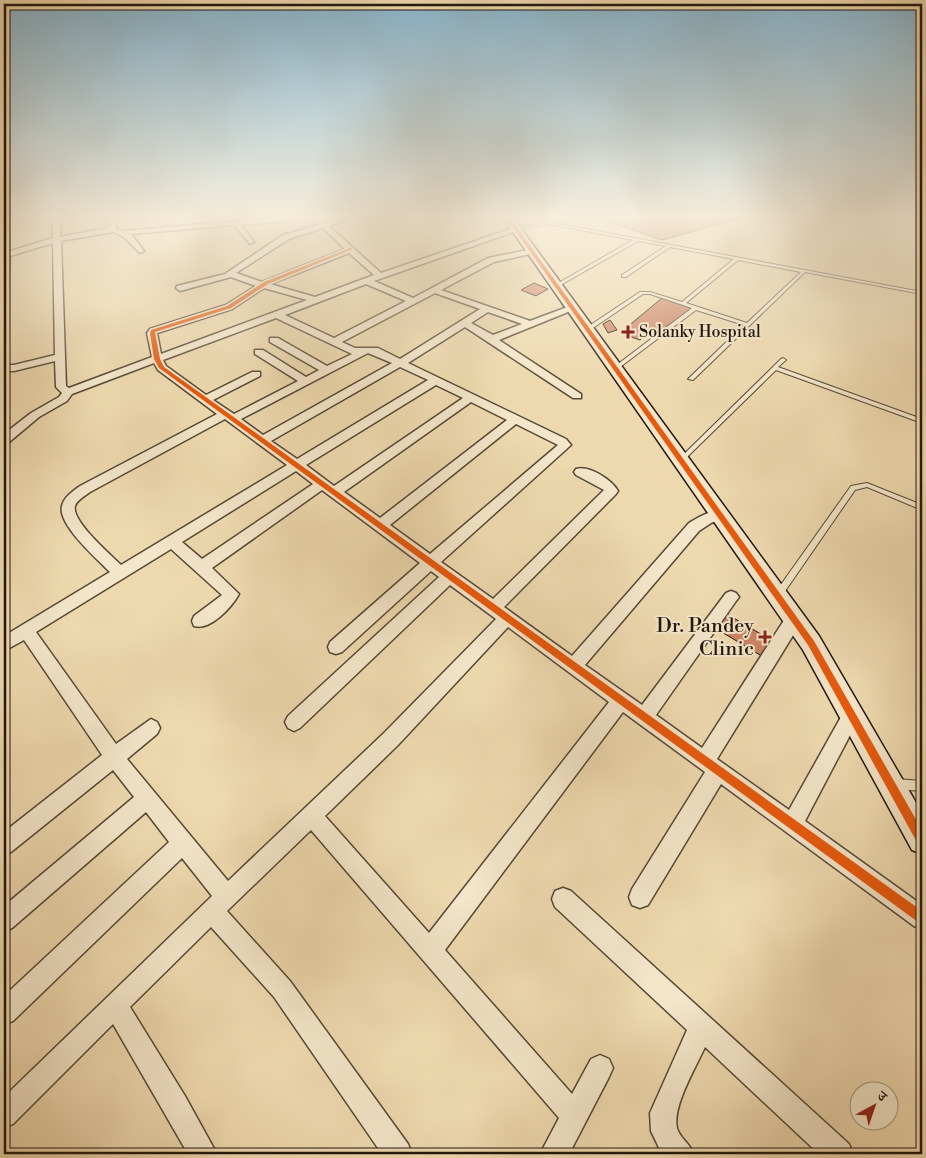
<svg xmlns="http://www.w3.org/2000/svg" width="926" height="1158" viewBox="0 0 926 1158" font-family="'Libre Bodoni','Noto Serif Devanagari',serif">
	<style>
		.building { fill: #ce8466; stroke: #21170e }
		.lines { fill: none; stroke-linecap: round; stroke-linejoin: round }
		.lane-casing { stroke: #544836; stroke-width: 2 }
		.street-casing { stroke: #544836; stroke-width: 3 }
		.secondary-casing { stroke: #21170e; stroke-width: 3 }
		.lane { fill: #f4e6ca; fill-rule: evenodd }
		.street { fill: #f4e6ca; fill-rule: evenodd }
		.secondary { fill: #f4e6ca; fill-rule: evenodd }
		.cycleway-casing { stroke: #f4e6ca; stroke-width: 3 }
		.cycleway { fill: #e8590c; fill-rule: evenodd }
		.poi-dot { fill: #8f2418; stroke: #f4e6ca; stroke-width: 2 }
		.labels { text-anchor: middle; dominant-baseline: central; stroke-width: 4; stroke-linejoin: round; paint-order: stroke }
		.far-poi-label { font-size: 16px; fill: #21170e; stroke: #f4e6ca; text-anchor: start }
		.poi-label { font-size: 20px; fill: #21170e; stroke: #f4e6ca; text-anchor: end }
	</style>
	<rect width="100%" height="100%" fill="#eed9ae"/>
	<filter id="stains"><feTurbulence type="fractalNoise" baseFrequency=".004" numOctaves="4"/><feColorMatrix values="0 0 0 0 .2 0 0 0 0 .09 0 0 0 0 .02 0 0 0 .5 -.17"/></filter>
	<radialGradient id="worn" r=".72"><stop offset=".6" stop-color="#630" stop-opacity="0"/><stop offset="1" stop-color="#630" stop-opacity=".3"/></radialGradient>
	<path class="building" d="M601 219H737L662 240Z
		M534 283 548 289 536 296 521 290Z
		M662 298 692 308 659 338 647 333 640 340 620 333Z
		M610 320 617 330 608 333 603 324Z
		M725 613 776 643 765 658 715 628Z"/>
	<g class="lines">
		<defs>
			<path id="lane" d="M549 222 922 292V294L805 272 693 380 688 379 744 325 696 310 616 370 613 368 614 367 692 308 650 294H643L590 330H586V328L640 292H650L682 302 734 259 670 247 626 277H622V275L666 246 638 241 557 287H555V285L633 240 549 224 516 229 514 228ZM738 260 801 272 747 323 686 303Z
				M783 358 786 360 778 367 922 419V423L776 370 683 461H679V459L781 359Z
				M867 483 922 505V510L867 487 855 490 781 597H775L774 595 775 593 851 486Z
				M896 779 922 781V791L896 789 893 787 891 784 893 781Z"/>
			<path id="street" d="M52 219H60V237L108 228V219H116V229L123 231 259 219H292L288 221 241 225 254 242 250 244 234 225 131 234 144 251 140 253 124 237 113 232 61 241 66 386 69 388 152 357 147 333 150 329 226 305 256 286 231 277 180 291 176 288 177 286 225 274 283 235 319 225 315 219H321L325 223 349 219 329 226 381 273 519 226V230L374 281 413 298 488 258 532 249H535V253L494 262 441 290 530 321 570 306 578 308 499 340 581 394V398H573L465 327 408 363 566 439 571 445 441 562 493 599 604 490 576 475 574 472 576 469C589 465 612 480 618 491L616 494 504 607 572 656 689 523C699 517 713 508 725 512L727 515 725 518 711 523 699 531 585 665 642 705 726 593 731 591 736 593 739 597 736 601 656 715 702 748 788 614 794 612 800 614 802 619 800 624 717 759 789 810 846 708 852 706 858 708 861 714 858 720 805 821 922 905V929L914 926 721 784 648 905 640 908 632 905 629 897 632 889 705 772 623 712 445 950 572 1094 591 1059 600 1055 609 1059 613 1068 609 1077 569 1154H540L559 1118 311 830 227 911 290 981 408 1144 412 1154H382L274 997 211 927 130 1007 185 1096 217 1154H188L113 1024 13 1124 4 1128V1097L212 896 182 858 13 1021 4 1024V996L169 842 146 812 12 928 4 931V906L134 797 113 770 11 852 4 855V832L102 755 24 640 4 651V636L110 572C98 560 57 524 62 506 64 497 73 491 80 486L217 414 158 370 154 363 72 394 67 401 39 417 8 443 4 444V434L31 413 59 397 62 393 56 387 55 361 14 371H4V365H14L55 355 53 243 10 256 8 286 4 289V253L53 238ZM323 228 345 249 262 282 236 273 289 239ZM349 253 374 275 315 297 270 284ZM366 284 406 301 334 338 285 315ZM264 288 307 300 161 354 157 333 232 309ZM435 293 480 309 400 359 378 348H355L342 342ZM488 312 522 324 493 335 471 323ZM276 318 352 354 327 366 278 338H270V342L319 370 306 377 263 350H255V354L298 381 234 414 213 400 260 376V372H252L206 395 166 366 163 360ZM368 353 392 363 263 435 241 419ZM400 367 428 380 297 459 271 441ZM436 385 463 398 334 486 306 465ZM471 402 507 420 380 518 344 492ZM225 419 287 465 121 565C111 555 71 521 75 506 77 500 85 496 90 492ZM516 424 558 445 430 554 390 525ZM296 471 313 484 202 559 182 542ZM322 490 420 563 330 642 328 647 330 652 336 654 342 652 431 571 439 577 288 716 285 722 288 728 294 731 300 728 450 585 496 619 384 733 228 881 127 759 157 734 160 728 157 722 151 719 116 744 36 632 171 549 222 595 194 616 192 621 194 626C210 631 232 607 239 594L212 568ZM508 627 609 702 429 933 325 816 398 745Z
				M563 888 571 891 849 1144 853 1154H819L705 1047C696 1067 672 1107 677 1128 679 1137 690 1144 694 1154H662L651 1131 650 1113 687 1030 555 907 552 899 555 891Z"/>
			<path id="secondary" d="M504 219H514L819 636 922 813V854L912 850 803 650Z"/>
		</defs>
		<use href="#lane" class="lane-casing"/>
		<use href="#street" class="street-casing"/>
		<use href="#secondary" class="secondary-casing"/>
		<use href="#lane" class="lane"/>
		<use href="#street" class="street"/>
		<use href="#secondary" class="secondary"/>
		<defs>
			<path id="cycleway" d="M507 219H511L814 641 922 830V845L918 844 808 645Z
				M350 248 353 249 268 284 231 308 155 332 160 359 164 367 922 911V923L918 922 159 368 154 359 150 333 151 330 227 306 264 282Z"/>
		</defs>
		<use href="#cycleway" class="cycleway-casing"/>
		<use href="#cycleway" class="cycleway"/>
	</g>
	<linearGradient id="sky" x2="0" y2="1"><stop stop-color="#88b6cf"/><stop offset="0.57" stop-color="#f7eedb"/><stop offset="1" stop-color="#f7eedb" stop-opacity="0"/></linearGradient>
	<rect width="926" height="381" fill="url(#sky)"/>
	<g class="poi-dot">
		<path d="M625.5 324.5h5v5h5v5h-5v5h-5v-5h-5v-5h5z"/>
		<path d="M762.5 629.5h5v5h5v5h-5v5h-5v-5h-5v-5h5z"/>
	</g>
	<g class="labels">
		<g class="far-poi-label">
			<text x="639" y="332">Solanky Hospital</text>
		</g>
		<g class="poi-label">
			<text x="754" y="626">Dr. Pandey<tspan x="754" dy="23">Clinic</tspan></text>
		</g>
	</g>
	<rect width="926" height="1158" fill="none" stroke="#eed9ae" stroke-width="20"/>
	<rect x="5" y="5" width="916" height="1148" fill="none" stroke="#21170e" stroke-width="2.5"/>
	<rect x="10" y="10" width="906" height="1138" fill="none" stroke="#21170e"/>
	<g transform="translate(874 1106) rotate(40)"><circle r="24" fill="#f4e6ca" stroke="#a0937f"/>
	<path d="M0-4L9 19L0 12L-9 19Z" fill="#8f2418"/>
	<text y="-8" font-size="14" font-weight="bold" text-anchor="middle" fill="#21170e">उ</text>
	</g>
	<rect width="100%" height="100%" filter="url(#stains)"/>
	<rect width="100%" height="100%" fill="url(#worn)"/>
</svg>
